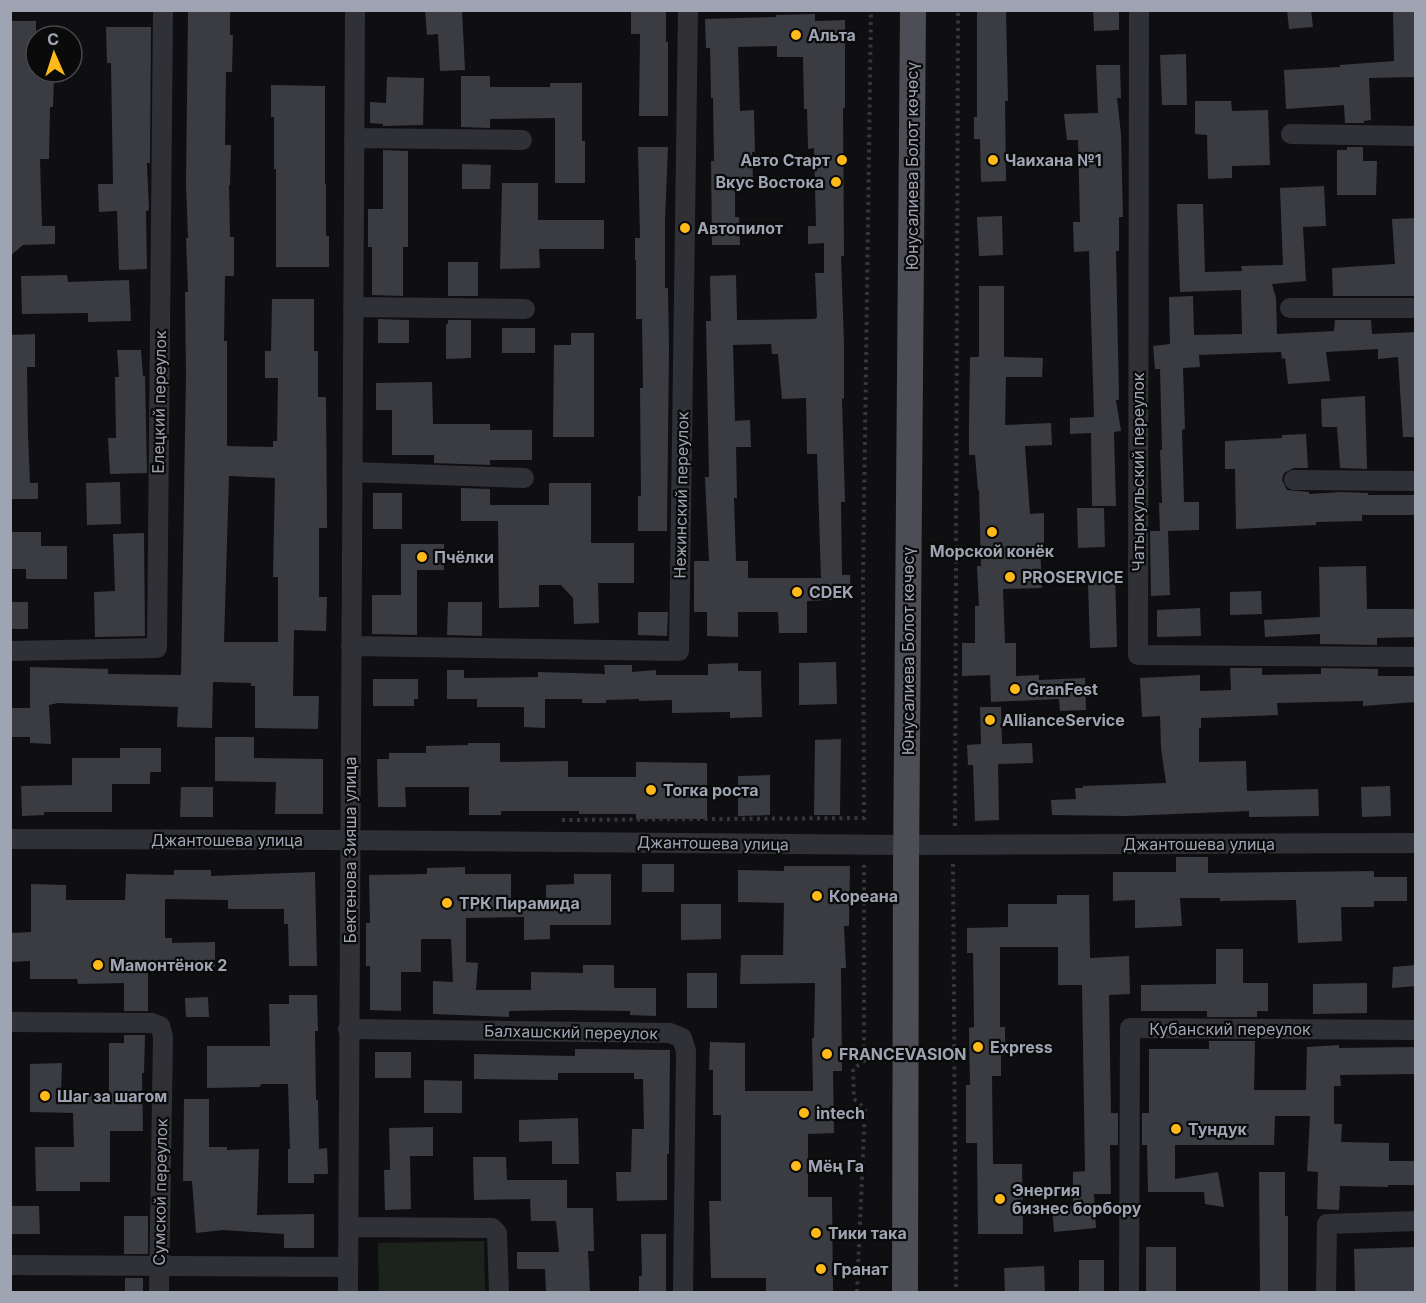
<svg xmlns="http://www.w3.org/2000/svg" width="1426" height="1303" viewBox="0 0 1426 1303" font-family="Inter,sans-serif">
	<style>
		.green { fill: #1b231c }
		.building { fill: #3b3c41; fill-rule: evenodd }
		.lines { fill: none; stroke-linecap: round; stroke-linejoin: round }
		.path { stroke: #36373d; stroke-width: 4; stroke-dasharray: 3 4.5; stroke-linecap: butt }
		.minor { stroke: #303136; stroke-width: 20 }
		.major { stroke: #4c4d55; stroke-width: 26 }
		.poi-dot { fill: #ffb919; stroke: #0a0a0b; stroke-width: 2 }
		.labels { text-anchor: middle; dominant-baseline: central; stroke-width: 4.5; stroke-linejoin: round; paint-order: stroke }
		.poi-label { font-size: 16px; font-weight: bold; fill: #9fa4b3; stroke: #0a0a0b; text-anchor: start }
		.street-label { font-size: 16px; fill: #9fa4b3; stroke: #0a0a0b }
	</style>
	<rect width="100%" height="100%" fill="#0f0f11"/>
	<path class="green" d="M484 1241 485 1292H379L378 1243Z"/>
	<path class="building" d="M188 10H230V35H233L232 72H226L225 145H231L230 185H229L230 237H234V276H225L224 341H227V446L273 447V441H277L278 378H265V351H271L272 299H314V351H318V397H326L327 528H319V597H327L326 631 294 630 293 696H319L318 729 255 728V686H251V683L213 682 212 728 177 727 178 707 58 703 49 705 51 744 30 743V737H10V708H30V667L108 669V674L181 675 186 375 185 292H188L186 238H188L186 184ZM229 476 275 478 273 577H278V642H224Z
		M425 10H462L465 70 440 71 438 34 427 35Z
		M631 10H666V42H668V116H639L640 34H631Z
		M977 10H1006L1008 101H1005L1006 181 981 182 980 139H974V117H977Z
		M1093 10H1119V30L1094 31Z
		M1287 10H1311L1313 27 1289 29Z
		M1393 10H1416V77L1369 78 1371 120 1364 121V123H1345L1344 105 1286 109 1284 70 1340 67V65L1394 61Z
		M815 14V21L845 20V108H843L844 256H841L844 344V398L842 399 845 502H841L842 575H850L851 599 807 601V633H779L778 612H738V637L707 636V612H694V561H709L705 477H709L706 321H711L710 276 736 275 737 320 815 319 817 317 815 273H824V243L808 244V226H816L814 148 808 149 807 109H804L803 57H777V46L738 47 740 111 754 110 755 152H752L753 180H735V217H739L740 245H712L711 161H714L713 98H711L710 48H706L705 19 776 17V15ZM771 344 772 354H778L782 399 806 398 807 454H817L821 578H748V561H736L734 498H737L736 447H751L750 420 735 421 733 345Z
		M10 21H36V77H54L53 107H50L49 159H40L42 226H55V244L23 245 10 256Z
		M106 27H151L150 163H147L149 210 146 211 147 269 119 270 117 211 99 212 98 184H113L111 63H107Z
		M1186 54 1187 105H1162L1160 55Z
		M1096 65H1120L1121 98H1117L1121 134 1123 217H1119V251H1116L1119 400H1116L1121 431 1114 432 1116 506H1092L1091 433 1070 434V418L1094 417 1089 251 1074 252 1073 222H1080L1078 140H1067L1064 114 1098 113Z
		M461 76H490V87H550V83H582V141H585V183H555V118L490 119V128L461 127Z
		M387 77 424 78 423 125 383 126V124L370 123V102L386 103Z
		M271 85 325 86V184H326V236H329V267H276V169H274V117H271Z
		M1195 101H1231L1232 111 1268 110 1270 165 1232 166V178L1208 179 1207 135 1195 134Z
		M638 147H668L665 220V288H668L669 347 667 531H638V496H641L640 388H643L642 319H636V260H635V238H640Z
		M1347 147H1363V161H1377L1376 195H1337V150H1347Z
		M383 150 408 151V247H403V296L372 295V247H368V209H383Z
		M462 164 491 165 490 189H462Z
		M502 183H538V220H604V249H539L540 268 500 269Z
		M1324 186 1326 226 1303 227 1306 281 1272 284 1276 298 1277 334 1334 331 1335 320H1371L1372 334 1416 332V437H1403L1398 357 1378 359V349L1326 352 1330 381 1288 384 1285 358 1282 359 1281 352 1199 355 1200 367 1183 368 1185 429 1182 430 1184 502H1199V530L1168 531 1170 595 1151 596 1150 531H1160L1159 503H1162L1160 450H1162L1160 369H1155L1153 346 1170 344 1169 297 1193 296 1194 335 1242 334 1241 290 1180 292 1177 204H1203L1205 272 1242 271 1241 266 1283 265 1280 188Z
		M1002 216 1003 255 979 256 977 217Z
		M1416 218V296H1333L1332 268 1395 264 1392 219Z
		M448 262H478V296H448Z
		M67 275 68 282 129 280 131 321 88 322V313L22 314 21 276Z
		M979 286H1004V357L1043 358 1042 377H1006L1005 425 1051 423 1052 445 1025 446 1030 514 1044 513V545H1040L1042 588 1003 589 1005 643H1016V676L1039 675V680L1085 678 1086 710 1060 711 1059 699 991 702 990 675 962 676V643H975V606H979L977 566H981L979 490H978L975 455H969V424L970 357H979Z
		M378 319 409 320V343H378Z
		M448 320H471V358L446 359V324H448Z
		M502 328H535V353H502Z
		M571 333H594V437H553L554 345H571Z
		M35 334V367H27L28 435 30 483H38V499H10V335Z
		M117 350H141L143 376H145L147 473 110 474 108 438H116L115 377H119Z
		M432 382 433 424H490V430H532V460H490V465L434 463V455H392V410H376V383Z
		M1365 396 1367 469 1340 468 1337 427H1322L1321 399Z
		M1306 434 1308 468H1294L1284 473 1282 480 1287 490 1309 492V494L1341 492 1368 493V495H1416V515H1362V521L1316 522V525L1236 529 1235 469H1225V441L1282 438V435Z
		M120 482 121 524 87 525 86 483Z
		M549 483H591V543H634V583H598L599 623 574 624 573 598 561 585H539V607L499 608 498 521H461V488L490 489V505H549Z
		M373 493H402V529H373Z
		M1077 508H1104L1105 547 1078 548Z
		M10 532H41V546H67V579H26V569H10Z
		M144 533 145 636 95 637 94 592 115 591 113 534Z
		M401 544H444V570H417V635L372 634V595H401Z
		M1366 566 1367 609H1416V637L1377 638V645L1320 644V634L1265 637 1264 620 1320 617 1319 567Z
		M1115 570 1117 647 1090 648 1088 582 1091 571Z
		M1261 591 1262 614 1230 615V592Z
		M10 602H28V629H10Z
		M448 602H482V636L447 635Z
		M1200 608 1201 636 1157 637V610Z
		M638 612H668L667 636 638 635Z
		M836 662 837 704 799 705V663Z
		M738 663V671H761L762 717 730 718V712L672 713V700L639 701V699L606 700V703H582V699H545V728L524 727V707H477V699H447V670H464V678L538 677V672L605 674 604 665H632V672L656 670V675H708V664Z
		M1230 668H1262V675L1321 674V668L1378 669V676H1416V702L1363 706V701L1277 703 1278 715 1201 718V728H1199V762L1246 761 1247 791 1318 789 1319 816 1249 817V811L1125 816 1052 815 1051 800 1076 799 1075 788H1083V786L1166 783 1161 748 1160 716 1142 717 1140 678 1200 675V691L1231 690Z
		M373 679H418V699H414V706H373Z
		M980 707H1001L1002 744 1032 743 1033 763 998 764 999 820 975 821 973 765H968L967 745 981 744Z
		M215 737H254V758L323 759V814H275L276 782 215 781Z
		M841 739 840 815H814L815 740Z
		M468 743H500V762L568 761V777H636V762L707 763V819H636V814H579V811H501V815H469V787H405L406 807H378L377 759H389V753H426V746L468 745Z
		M120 748H161V772H150V784H112V812H44V815L22 816 21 786 72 785V758H120Z
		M770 775V815L738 816V776Z
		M1390 786 1391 816 1362 817 1361 787Z
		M181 787H213V817H180Z
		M1176 857H1208V873L1374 871V877H1407V901H1374V907H1341L1342 941 1298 943 1296 900 1220 901V898H1180L1182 926 1135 928V900L1113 901V872H1176Z
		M642 864H674V892H642Z
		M784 866H850L849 926H844L846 968H841L842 1071H833L834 1133 808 1134V1197H832L833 1291H766V1278H711L709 1201H721V1115H713V1070H709L710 1042 745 1043V1091H813L812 1038H814L815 983 740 984 741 955H783L784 903 738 902V870L784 871Z
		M465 867V874H511V901H546V885L574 884V874H611V925H550V939L524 940V917L466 918V962L478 963 476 990H531V972L583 973V965H614V988H656V1016L630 1015V1011L560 1010 509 1011V1017L433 1014V981L453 982 451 939H421V972H401V1011L370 1010V966H366V923H370L369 875 427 874V868Z
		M174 870H211V876L315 872 317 966H289L288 924H284V909H228V900L165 899V938H172V943L215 942V967L148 969V1011H124V983L78 984 77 979H30V961L10 962V933L31 932V884L66 885V900H125L126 874 174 875Z
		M1057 895H1089L1090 958 1129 956 1130 994 1109 995 1111 1113H1118V1145H1110L1111 1194H1094L1096 1228 1054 1232 1052 1207 1073 1206V1172L1085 1171 1082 985H1058V947H1000V1027H1005V1054H1001V1076H992L993 1164H1022L1023 1234H978L977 1143H966V1085H970L969 1028 974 1027 973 953H967V928L1008 927V904H1057Z
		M681 904H721V939L681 940Z
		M1216 949H1243V983H1268V1011H1257V1017H1207V1011H1141V985L1216 984Z
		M1416 965V986L1392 988 1393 967Z
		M687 973H717V1008H687Z
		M1367 983V1013L1313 1014V984Z
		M289 995H317L318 1031H315L316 1100H318L319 1149 327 1148 328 1174H314V1183H288V1149H290L288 1084H261L260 1087 207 1088V1046H270L269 1004H289Z
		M208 997 209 1017H186L185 998Z
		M124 1035H145L144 1073H142L143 1131H110V1182H80V1191H36L35 1147H74L73 1113 30 1112V1064L62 1063 61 1094H109V1043H124Z
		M1209 1041H1255L1254 1090H1306L1307 1047 1339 1045V1048L1416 1047V1074L1340 1075 1341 1086H1334V1124H1342L1341 1142 1389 1143V1161H1416V1185H1388V1187L1340 1186 1339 1210 1317 1209 1318 1172 1307 1171 1310 1116H1275L1274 1145H1175V1179L1218 1172 1224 1207 1205 1204 1204 1192H1148L1147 1145H1142V1113H1149V1049H1209Z
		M575 1049 670 1050 669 1154H667V1200L617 1201 616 1172H631L632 1129H644L643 1079H634V1073H558V1080L474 1079V1054L575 1056Z
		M375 1052H411V1078H375Z
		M424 1080 462 1081V1113H424Z
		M184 1099H209V1147H227V1150L259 1149 257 1215 314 1214V1248H284V1234L223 1230 196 1233 192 1181H183Z
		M578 1118 579 1164H552V1141L519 1142V1120Z
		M433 1127V1156H410L411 1209 385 1210 384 1170H390L389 1128Z
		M473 1157H506L507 1180H567V1208H593L594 1251H588L590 1293H546L545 1269H517V1252H559L556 1221H531L530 1199 474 1200Z
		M1259 1172H1285V1216H1288V1293H1260Z
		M10 1206H39L40 1234H10Z
		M124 1216H148V1254H124Z
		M641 1234H666V1293H639V1276H642Z
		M1146 1247H1176V1293H1146Z
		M1416 1247V1293H1355L1354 1249Z
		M1079 1260H1104V1293H1079Z
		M1044 1266 1045 1293H1005L1004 1268Z
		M125 1278H143V1293H125Z"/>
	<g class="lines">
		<path class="path" d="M562 820 864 818
			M864 820 863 579 871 10
			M955 826 958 10
			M953 864 956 1292
			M857 1292 865 1109 854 1099 853 1069 864 1061V863"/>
		<path class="minor" d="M1139 10 1138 655 1416 657
			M1291 134 1416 136
			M354 138 522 140
			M353 307 525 309
			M1290 308H1416
			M352 472 524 478
			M1294 480 1416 481
			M351 646 679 651 688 10
			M10 651 157 648 163 10
			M10 839 342 840 906 845 1416 843
			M10 1022 152 1023 160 1026 163 1036 159 1292
			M348 1029 670 1033 682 1038 686 1051 683 1292
			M348 1227 492 1228 497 1233 499 1292
			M10 1265 348 1267
			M348 1292 355 10
			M1129 1292 1130 1028 1416 1030
			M1326 1292 1327 1224 1416 1221"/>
		<path class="major" d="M905 1292 906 866 913 10"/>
	</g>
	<g class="poi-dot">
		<circle cx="796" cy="35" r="6"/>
		<circle cx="842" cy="160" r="6"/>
		<circle cx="993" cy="160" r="6"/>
		<circle cx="836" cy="182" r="6"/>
		<circle cx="685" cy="228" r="6"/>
		<circle cx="992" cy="532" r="6"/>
		<circle cx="422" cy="557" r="6"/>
		<circle cx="1010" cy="577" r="6"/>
		<circle cx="797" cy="592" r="6"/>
		<circle cx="1015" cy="689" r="6"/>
		<circle cx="990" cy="720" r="6"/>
		<circle cx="651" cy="790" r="6"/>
		<circle cx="817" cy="896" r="6"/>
		<circle cx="447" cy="903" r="6"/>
		<circle cx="98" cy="965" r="6"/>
		<circle cx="978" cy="1047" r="6"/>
		<circle cx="827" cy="1054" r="6"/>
		<circle cx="45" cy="1096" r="6"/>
		<circle cx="804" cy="1113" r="6"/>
		<circle cx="1176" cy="1129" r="6"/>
		<circle cx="796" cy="1166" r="6"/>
		<circle cx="1000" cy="1199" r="6"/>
		<circle cx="816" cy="1233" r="6"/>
		<circle cx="821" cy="1269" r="6"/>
	</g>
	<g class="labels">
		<g class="poi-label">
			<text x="808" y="35">Альта</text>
			<text x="830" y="160" text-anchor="end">Авто Старт</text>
			<text x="1005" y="160">Чаихана №1</text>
			<text x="824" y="182" text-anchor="end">Вкус Востока</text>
			<text x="697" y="228">Автопилот</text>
			<text x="992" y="551" text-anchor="middle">Морской конёк</text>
			<text x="434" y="557">Пчёлки</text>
			<text x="1022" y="577">PROSERVICE</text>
			<text x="809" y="592">CDEK</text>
			<text x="1027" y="689">GranFest</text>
			<text x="1002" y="720">AllianceService</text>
			<text x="663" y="790">Тогка роста</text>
			<text x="829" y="896">Кореана</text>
			<text x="459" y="903">ТРК Пирамида</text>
			<text x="110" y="965">Мамонтёнок 2</text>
			<text x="990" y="1047">Express</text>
			<text x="839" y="1054">FRANCEVASION</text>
			<text x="57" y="1096">Шаг за шагом</text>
			<text x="816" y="1113">intech</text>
			<text x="1188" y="1129">Тундук</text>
			<text x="808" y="1166">Мёң Га</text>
			<text x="1012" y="1190">Энергия<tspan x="1012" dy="18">бизнес борбору</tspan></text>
			<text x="828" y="1233">Тики така</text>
			<text x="833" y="1269">Гранат</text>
		</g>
		<g class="street-label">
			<text transform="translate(912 166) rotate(-90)">Юнусалиева Болот көчөсү</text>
			<text transform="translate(159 402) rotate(-89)">Елецкий переулок</text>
			<text transform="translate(1138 472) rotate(-90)">Чатыркульский переулок</text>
			<text transform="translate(681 495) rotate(-89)">Нежинский переулок</text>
			<text transform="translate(908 651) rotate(-90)">Юнусалиева Болот көчөсү</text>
			<text x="227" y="840">Джантошева улица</text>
			<text transform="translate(713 843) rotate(1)">Джантошева улица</text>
			<text x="1199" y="844">Джантошева улица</text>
			<text transform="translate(350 850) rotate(-90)">Бектенова Зияша улица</text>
			<text x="1230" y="1029">Кубанский переулок</text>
			<text transform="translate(571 1032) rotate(1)">Балхашский переулок</text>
			<text transform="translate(160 1192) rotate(-89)">Сумской переулок</text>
		</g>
	</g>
	<rect width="1426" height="1303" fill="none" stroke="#9fa4b3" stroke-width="24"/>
	<g transform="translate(54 54) rotate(357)"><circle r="28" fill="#0a0a0b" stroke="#46484e" stroke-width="1.5"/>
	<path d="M0-4.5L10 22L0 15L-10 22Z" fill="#ffb919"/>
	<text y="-9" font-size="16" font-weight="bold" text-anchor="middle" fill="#9fa4b3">С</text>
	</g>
</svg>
